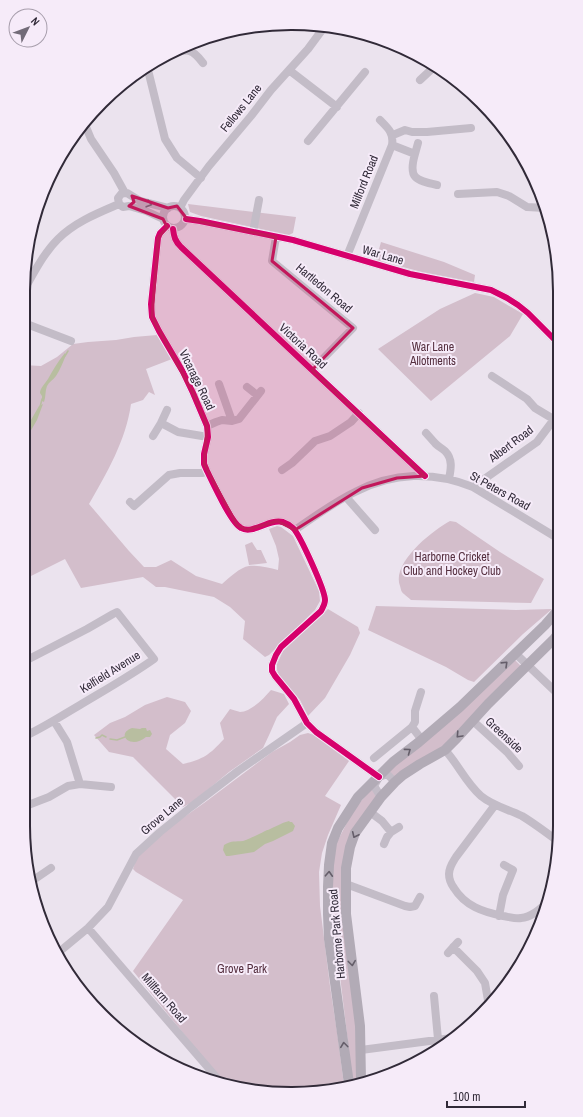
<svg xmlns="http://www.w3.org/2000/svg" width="583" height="1117" viewBox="0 0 583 1117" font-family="'Archivo Narrow',sans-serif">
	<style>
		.green { fill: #d3becb }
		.water { fill: #b8bea0 }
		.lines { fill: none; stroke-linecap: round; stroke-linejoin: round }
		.stream { stroke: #b8bea0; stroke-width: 1.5 }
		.minor { stroke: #c3bcc7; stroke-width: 8 }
		.major { stroke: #b2abb6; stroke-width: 10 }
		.cycleway-casing { stroke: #f6ebf9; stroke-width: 8 }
		.cycleway { stroke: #d6006c; stroke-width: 6 }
		.oneway { stroke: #736c78 }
		.oneway2 { stroke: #655e6a }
		.marked { fill: #c2185b; fill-opacity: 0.2; stroke: #c2185b; stroke-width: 3; stroke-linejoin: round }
		.labels { text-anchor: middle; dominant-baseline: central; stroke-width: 4; stroke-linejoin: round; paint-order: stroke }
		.street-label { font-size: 12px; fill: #312a38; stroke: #f6ebf9 }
		.park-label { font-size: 12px; fill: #552f3f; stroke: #f6ebf9 }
		.rim { fill: none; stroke: #312a38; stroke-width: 2 }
	</style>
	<rect width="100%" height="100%" fill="#ebe3ee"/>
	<path class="green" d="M188 204 296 217 293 233 289 235 201 216 190 212Z
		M381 242 444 262 475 275 474 282 422 272 376 260Z
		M475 293 494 297 523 314 510 336 431 401 378 349 440 309Z
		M157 335 172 359 146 369 155 395 149 392 143 400 131 404C126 440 107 473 89 504L129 551 144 567H156L171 560 196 576 222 584C229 578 240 567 249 566 258 565 269 568 278 570L279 559 276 546 269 529 277 526 281 527 293 536 319 591 320 601 315 610 269 655 265 657 243 639 245 621 230 607 214 597 165 587H156L143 577 81 588 65 559 23 580V365L41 366 57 357 73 344 88 342 116 340 134 337Z
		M450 521 456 522 500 552 544 579 531 603 411 600C409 598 406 596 404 594 401 592 401 589 400 586 391 563 433 530 450 521Z
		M252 542 257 550H261L267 563 249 565 245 545Z
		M376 606 516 610 552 609 523 634 474 682 468 680 446 667 368 630Z
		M328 609 358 627 360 633 350 655 325 698 308 716 300 700 279 675 277 670V664L283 651Z
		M515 660 522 667 445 747 398 777 393 776 390 772 391 768Z
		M271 690 284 694 289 704 277 717 270 733 263 748 229 772 193 802 183 807 133 757 109 752 94 735 110 723 125 717 145 705 167 697 185 702 191 711 185 723 170 735 166 749 183 764C204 759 209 755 224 739L220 723 230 709C233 710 237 711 240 712 251 712 264 698 271 690Z
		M308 733 314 735 349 761 325 796 341 805 328 835 322 853 319 872 320 906 330 986 337 1032 344 1085 309 1093 225 1085 133 971 183 900 136 872 133 869 137 857 170 827 204 803 272 752 290 742 300 735Z
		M372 788 378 797 347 851 358 1082 352 1083 348 1048V1042L332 910 331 879 336 844 353 811Z"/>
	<path class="water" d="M65 353 66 355C63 362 60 370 56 376 53 380 49 382 47 386 45 391 46 396 44 402L42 401V396L40 393C40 388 45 384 48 379 53 370 58 361 65 353Z
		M43 404 37 420 23 444V434L39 406Z
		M132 728 140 729 142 728H146L147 731 150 730 152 734 150 737H146C131 750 115 734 132 728Z
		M289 821 290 822H292L295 826 293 831 273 841 265 844 254 852 229 856H226L223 850 224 845C232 840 235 842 243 841 247 840 264 832 267 830H268C275 827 281 823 289 821Z"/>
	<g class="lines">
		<path class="stream" d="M65 356 68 351
			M40 407 42 399
			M96 738 100 737 102 735 106 737
			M110 739 117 740 125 737"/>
		<path class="minor" d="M169 54C187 49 191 47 203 63
			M147 66 165 139 177 158 201 178
			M289 70 337 107
			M420 80 434 67
			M84 122 91 139 114 173 125 193
			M393 135 405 130 412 132H427L471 128
			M308 141 365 72
			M392 145 415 154C408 178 415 180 437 185
			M415 154 418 143
			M43 194 45 192 44 191
			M458 194 497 192 509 196 527 207 545 208
			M163 217a11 11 0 1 1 22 0a11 11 0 1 1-22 0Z
			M180 208 184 200 209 166 251 116 271 90 308 49 325 26
			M163 219 146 211 129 206 123 207 119 204 118 198 122 193H127L140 201 168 208
			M186 219 200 221 293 240 410 274 491 290 507 298 518 305 528 313 558 343
			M167 226 160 233 158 238 151 304 152 317 159 331 183 372 193 393 207 426 208 437 204 454V464L207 471C213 483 231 523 241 528 253 535 269 518 283 522 286 523 290 525 293 528 300 535 325 590 325 600 325 604 323 607 321 611L281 647 276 655 272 665V671L275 676 294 699 307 723 316 732 379 777
			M173 229C174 237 175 241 181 247L425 476
			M253 232 259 200
			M276 237 272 261 353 328 312 370
			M347 256 392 145C394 133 388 128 380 120
			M24 290C34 273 43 254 58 239 75 222 98 213 119 204
			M24 323 71 341
			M492 376 527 399 535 408 555 420
			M219 384 232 421
			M247 387 257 395
			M167 410 161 423 178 432 208 437
			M207 426 216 422 222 420 232 421 239 419 261 391
			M426 433C429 436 432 440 435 443 437 446 442 448 445 451 453 459 451 469 449 479
			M153 436 161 423
			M282 470 292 463 315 441 330 436 351 422 359 413
			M473 487 537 442 558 414
			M346 497 375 530
			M130 502 134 506 169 475 180 473H203L207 471
			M295 530C314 517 334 502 355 492 393 472 434 471 473 487L559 539
			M516 654 559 695
			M421 692 415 711V722L412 727 422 740
			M54 721 67 742 80 784
			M473 721 507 752 519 766
			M23 737C43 728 61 716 80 705 105 690 130 676 154 659L117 612 113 614 87 629 23 662
			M445 750C458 764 466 783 481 796 493 806 508 809 522 816 535 824 547 833 559 842
			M374 758 412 727
			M381 797 374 786 379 777 387 774 395 782
			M495 805 456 857C453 862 449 867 449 874 449 879 451 884 454 888 465 906 483 912 503 916 509 917 516 919 521 918 533 917 542 908 549 900
			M23 807 49 797 68 786 80 784 111 787
			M370 812 382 821 391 832 387 837 384 844
			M391 832 399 827
			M32 881 51 868
			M346 884 405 906 410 907 415 906 420 897
			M499 916 503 895 513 870 504 865
			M88 928 217 1078 220 1084
			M453 947 477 971 485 983 489 1006
			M59 952 88 928 108 907 136 854 160 832 191 807 238 771 307 723
			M448 953 458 942
			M434 996 438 1039
			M361 1050 452 1038"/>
		<path class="major" d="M361 1081 360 1026 346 914V868L350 847 355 833 381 797 395 782 403 775 420 764 445 750 457 738 488 704 554 639 559 633
			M349 1084 329 939 328 914V887L329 865 332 843 338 828 347 814 358 797 393 762 419 742 460 707 545 625 559 609"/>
		<defs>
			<path id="cycleway" d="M186 219 200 221 293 240 410 274 491 290 507 298 518 305 528 313 558 343
				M167 226 160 233 158 238 151 304 152 317 159 331 183 372 193 393 207 426 208 437 204 454V464L207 471C213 483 231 523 241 528 253 535 269 518 283 522 286 523 290 525 293 528 300 535 325 590 325 600 325 604 323 607 321 611L281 647 276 655 272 665V671L275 676 294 699 307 723 316 732 379 777
				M173 229C174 237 175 241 181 247L425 476"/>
		</defs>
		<use href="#cycleway" class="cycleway-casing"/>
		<use href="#cycleway" class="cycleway"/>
	</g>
	<defs><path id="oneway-chevron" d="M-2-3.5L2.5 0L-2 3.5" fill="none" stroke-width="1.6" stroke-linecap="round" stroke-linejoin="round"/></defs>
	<use class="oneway" href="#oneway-chevron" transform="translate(149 204) rotate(16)"/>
	<g class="oneway2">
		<use href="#oneway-chevron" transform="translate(505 664) rotate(-44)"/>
		<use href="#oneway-chevron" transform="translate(459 735) rotate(133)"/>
		<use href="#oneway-chevron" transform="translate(408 751) rotate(-36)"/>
		<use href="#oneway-chevron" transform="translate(355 835) rotate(115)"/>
		<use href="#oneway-chevron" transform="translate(329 874) rotate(-87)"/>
		<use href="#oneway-chevron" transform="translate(352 963) rotate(83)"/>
		<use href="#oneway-chevron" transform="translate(344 1045) rotate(-97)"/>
	</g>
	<path class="marked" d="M132 196 168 208 177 206 187 219 276 237 272 261 353 328 312 370 425 476 397 478 362 488 295 530 277 521 247 530 237 525 204 464 207 426 193 393 152 317 158 238 167 227 163 219 129 206 134 202Z"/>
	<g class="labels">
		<g class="street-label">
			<text transform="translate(241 108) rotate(-51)">Fellows Lane</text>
			<text transform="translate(364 182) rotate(-68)">Milford Road</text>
			<text transform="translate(383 255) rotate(16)">War Lane</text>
			<text transform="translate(324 288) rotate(40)">Hartledon Road</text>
			<text transform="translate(303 346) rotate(43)">Victoria Road</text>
			<text transform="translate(197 380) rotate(64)">Vicarage Road</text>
			<text transform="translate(511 444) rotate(-37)">Albert Road</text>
			<text transform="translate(500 491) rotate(29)">St Peters Road</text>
			<text transform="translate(110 672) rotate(-32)">Kelfield Avenue</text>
			<text transform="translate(504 735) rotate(43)">Greenside</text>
			<text transform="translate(162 816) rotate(-40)">Grove Lane</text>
			<text transform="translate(337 934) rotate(-95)">Harborne Park Road</text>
			<text transform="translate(164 998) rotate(49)">Millfarm Road</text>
		</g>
		<g class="park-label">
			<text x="433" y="347">War Lane<tspan x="433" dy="14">Allotments</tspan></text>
			<text x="452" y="557">Harborne Cricket<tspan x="452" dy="14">Club and Hockey Club</tspan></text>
			<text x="242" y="969">Grove Park</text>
		</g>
	</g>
	<path d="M0 0H583V1117H0ZM291 30H292A261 261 0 0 1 553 291V826A261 261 0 0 1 292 1087H291A261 261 0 0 1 30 826V291A261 261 0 0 1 291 30Z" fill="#f6ebf9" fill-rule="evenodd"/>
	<path class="rim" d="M291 30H292A261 261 0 0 1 553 291V826A261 261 0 0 1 292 1087H291A261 261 0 0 1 30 826V291A261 261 0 0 1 291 30Z"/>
	<g transform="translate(28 28) rotate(48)"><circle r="19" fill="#f6ebf9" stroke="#a79eac"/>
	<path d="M0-3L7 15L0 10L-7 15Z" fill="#726b78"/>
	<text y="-6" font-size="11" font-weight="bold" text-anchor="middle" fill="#312a38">N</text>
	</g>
	<path d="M447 1101v6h78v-6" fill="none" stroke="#312a38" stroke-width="2"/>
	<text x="453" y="1101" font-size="12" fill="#312a38" stroke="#f6ebf9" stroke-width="3" paint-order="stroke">100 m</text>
</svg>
